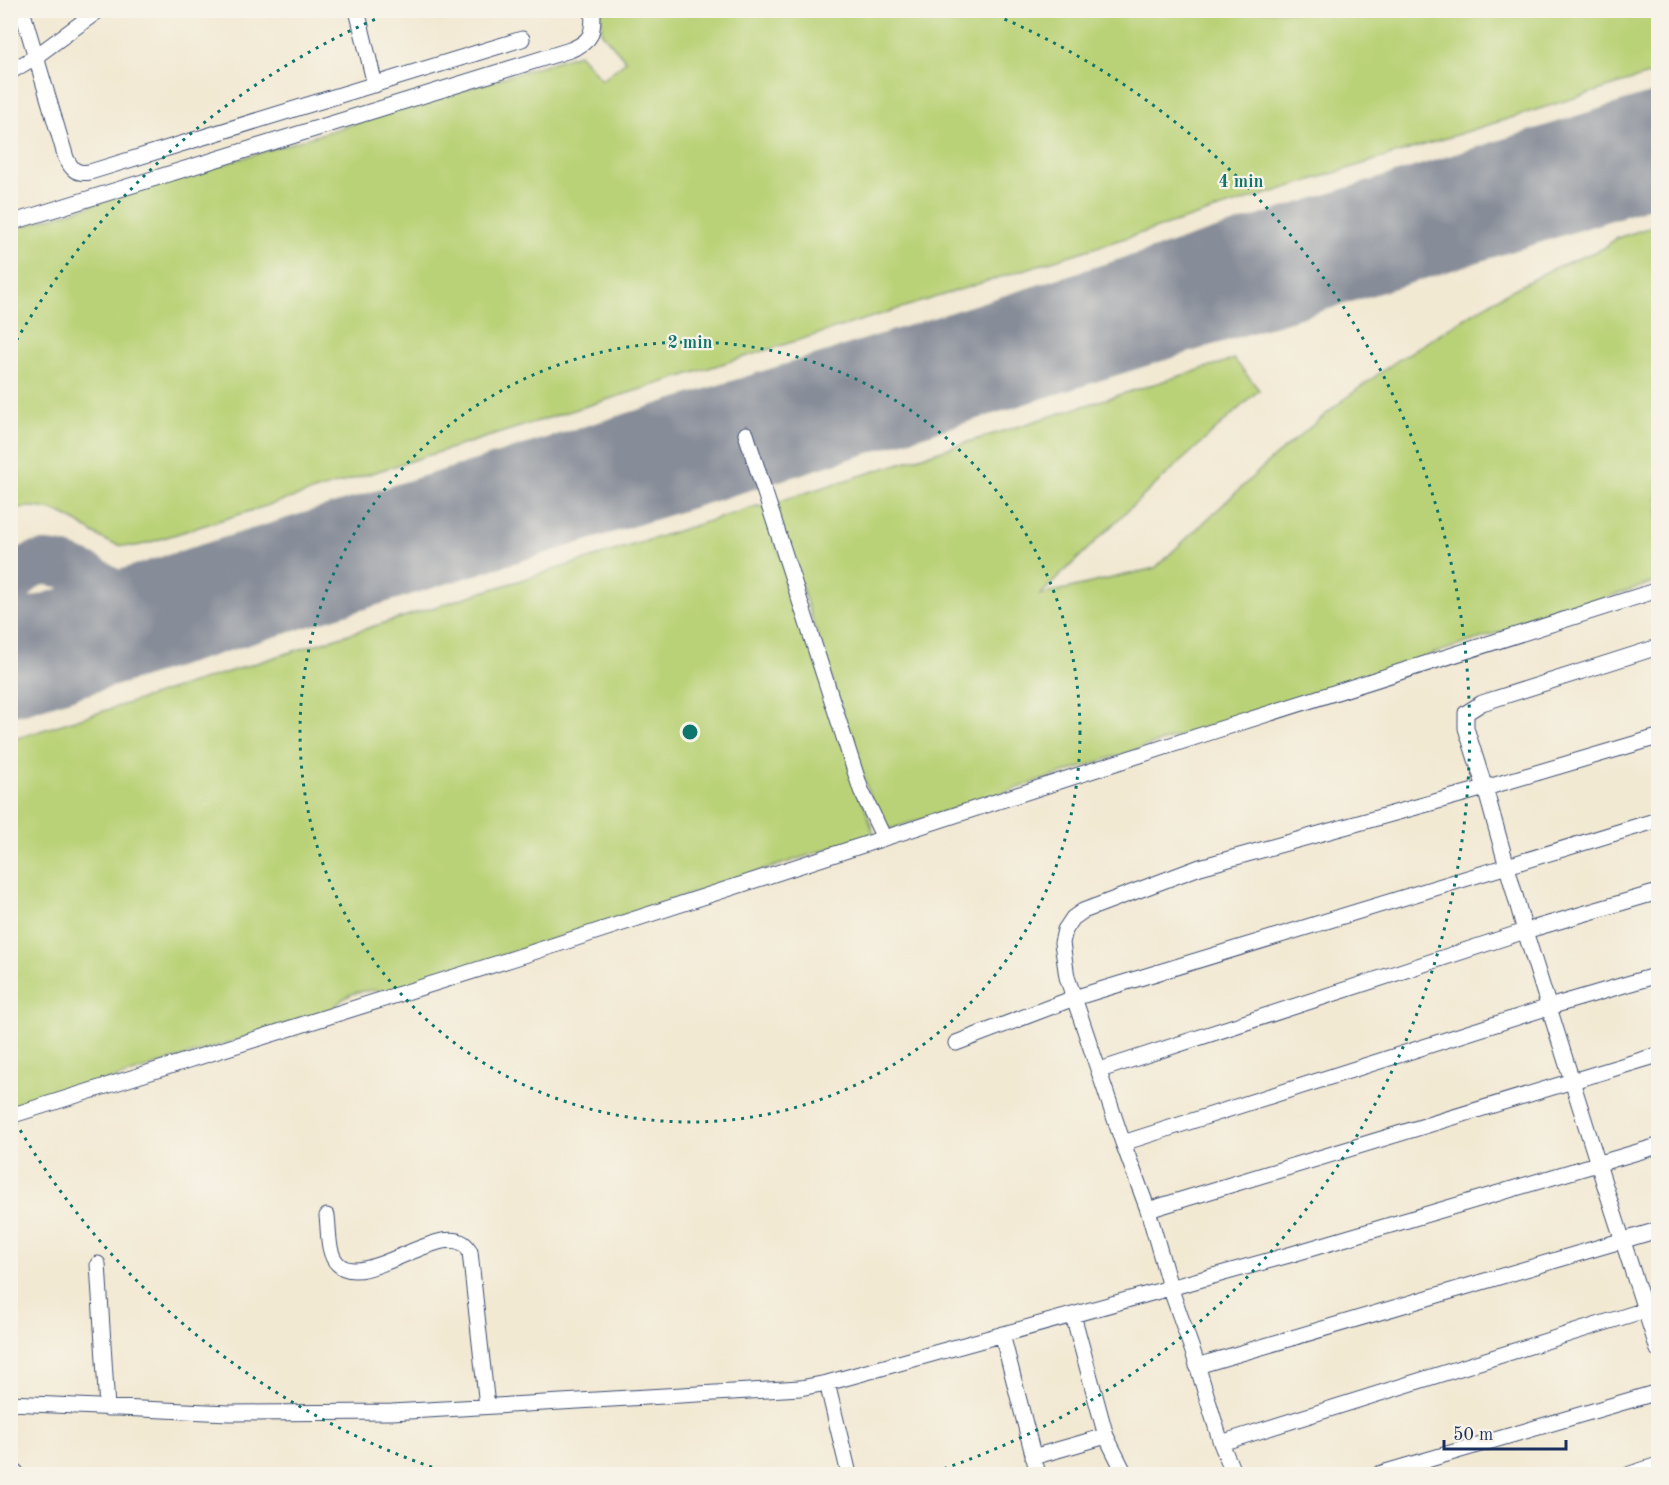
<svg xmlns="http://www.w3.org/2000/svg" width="1669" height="1485" viewBox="0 0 1669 1485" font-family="'Old Standard TT',serif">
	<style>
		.green { fill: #bad277; stroke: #6a806a; stroke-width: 1.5 }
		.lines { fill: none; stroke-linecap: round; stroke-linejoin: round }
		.taxiway { stroke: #868c98; stroke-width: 44 }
		.runway { stroke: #868c98; stroke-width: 110 }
		.minor-casing { stroke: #3b4b70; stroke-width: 17 }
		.major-casing { stroke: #3b4b70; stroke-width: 22 }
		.minor { stroke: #fff; stroke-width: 15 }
		.major { stroke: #fff; stroke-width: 20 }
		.ring { fill: none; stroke: #0f766e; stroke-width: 3; stroke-dasharray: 3 6 }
		.centre { fill: #0f766e; stroke: #f7f3e8; stroke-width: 3 }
		.ring-label { font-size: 18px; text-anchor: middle; font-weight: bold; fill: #0f766e; stroke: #f7f3e8; stroke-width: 4.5; stroke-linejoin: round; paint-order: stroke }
	</style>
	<rect width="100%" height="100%" fill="#f7f3e8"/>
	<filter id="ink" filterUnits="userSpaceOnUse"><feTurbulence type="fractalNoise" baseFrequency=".0167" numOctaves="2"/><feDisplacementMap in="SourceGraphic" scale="12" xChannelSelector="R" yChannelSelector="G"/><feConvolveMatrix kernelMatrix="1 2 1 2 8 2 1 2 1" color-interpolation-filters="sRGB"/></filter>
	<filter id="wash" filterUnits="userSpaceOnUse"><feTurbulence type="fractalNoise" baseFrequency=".008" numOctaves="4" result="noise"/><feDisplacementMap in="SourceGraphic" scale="24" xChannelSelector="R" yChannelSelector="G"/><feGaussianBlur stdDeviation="1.35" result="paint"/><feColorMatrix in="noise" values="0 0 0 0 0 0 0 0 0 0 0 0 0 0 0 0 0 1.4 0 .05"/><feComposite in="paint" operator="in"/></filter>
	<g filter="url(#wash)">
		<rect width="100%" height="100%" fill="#f2e9d3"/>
		<path class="green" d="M601 11H1658V72L141 545C105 553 88 523 57 512 42 506 26 506 11 509V230L579 54 602 80 626 61 601 32 602 25Z
			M1658 225V581L891 829 887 827 884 824 868 791 775 505 776 502 1234 359 1259 390 1128 510 1040 595 1155 568 1274 457 1347 397 1395 362 1499 297 1554 268 1602 249 1617 238Z
			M757 506 764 507 874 834 390 992C369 988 345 990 333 1010L11 1111V740Z"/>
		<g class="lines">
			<path class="taxiway" d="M10 586C16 579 23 570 31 566 50 556 90 575 106 587 116 595 125 604 134 613L140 616 149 617
				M10 676C39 698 84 654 106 639 120 630 134 624 149 617"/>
			<path class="runway" d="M10 661 746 434 1658 148"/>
		</g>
	</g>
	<g filter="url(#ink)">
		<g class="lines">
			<defs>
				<path id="minor" d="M22 10 66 158C72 170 76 174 90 172L522 39
					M357 10 375 85
					M10 72 35 57 99 10
					M10 223 570 50C593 41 593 33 593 10
					M746 434 861 790 884 838
					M1658 647 1482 703 1466 713V728L1485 788 1525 931 1598 1164 1658 1350
					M956 1043 1074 998 1658 820
					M1100 1070 1525 931 1658 892
					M10 1116 515 958 1211 732 1658 590
					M1123 1143 1549 1007 1658 975
					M1148 1210 1658 1055
					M327 1216C329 1230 327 1254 338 1264 366 1292 452 1211 470 1252L487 1406
					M98 1264 107 1408
					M1073 1315 1106 1436 1125 1474
					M1002 1334 1038 1474
					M1197 1366 1658 1230
					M827 1383 849 1474
					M10 1403 229 1413 392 1412 800 1388 827 1383 1289 1255 1658 1146
					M1221 1443 1658 1306
					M1033 1457 1106 1436
					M1234 1474 1221 1443 1194 1355 1170 1287 1148 1210 1123 1143 1067 977 1062 943 1065 930 1073 918 1083 911 1200 867 1485 788 1658 737
					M1379 1474 1658 1392
					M1630 1474 1658 1465"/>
				<path id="major" d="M10 1473 14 1474"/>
			</defs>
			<use href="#minor" class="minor-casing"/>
			<use href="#major" class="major-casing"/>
			<use href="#minor" class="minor"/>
			<use href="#major" class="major"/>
		</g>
	</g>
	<g class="ring">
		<circle cx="690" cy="732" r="390"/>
		<path d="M449 1473A779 779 0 0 1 12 1116M12 348A779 779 0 0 1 392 12M988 12A779 779 0 0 1 931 1473"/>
	</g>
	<circle cx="690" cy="732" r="9" class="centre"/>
	<g class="ring-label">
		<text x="1241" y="187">4 min</text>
		<text x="690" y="348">2 min</text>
	</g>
	<rect width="1669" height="1485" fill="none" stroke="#f7f3e8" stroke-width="36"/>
	<path d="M1444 1440v9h122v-9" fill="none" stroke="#1b2f5e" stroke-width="3"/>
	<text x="1453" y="1440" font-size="18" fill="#1b2f5e" stroke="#f7f3e8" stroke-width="4.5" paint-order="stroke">50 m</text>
</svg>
